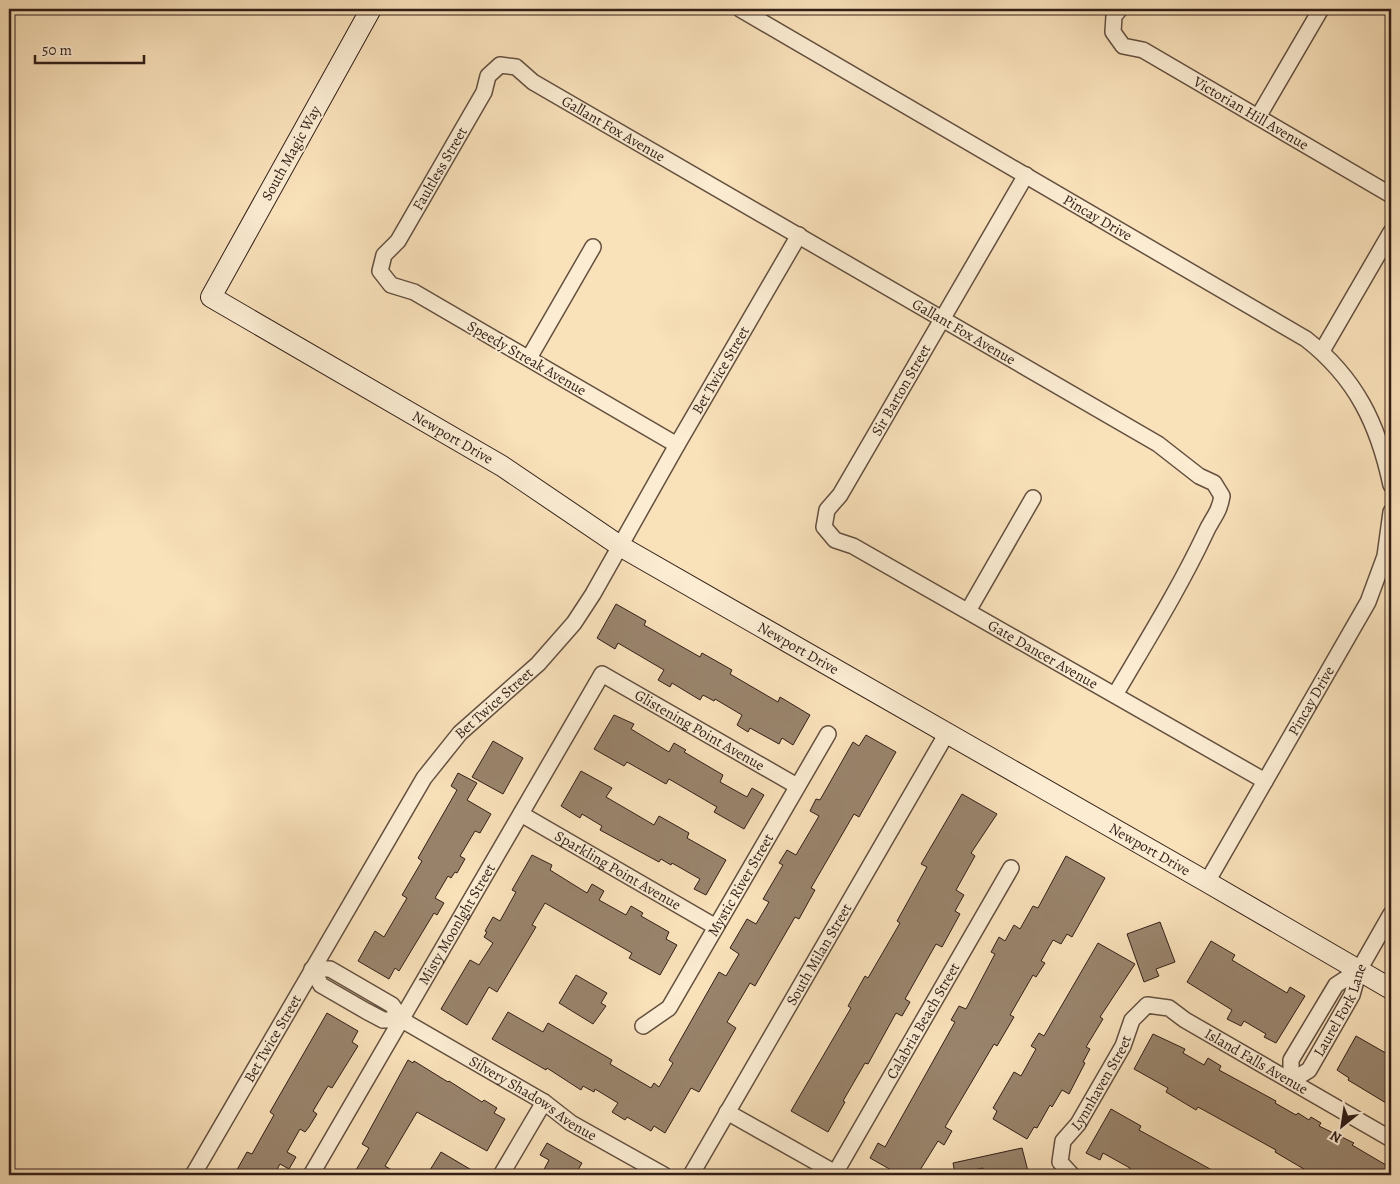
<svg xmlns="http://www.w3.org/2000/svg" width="1400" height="1184" viewBox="0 0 1400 1184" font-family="Alegreya,serif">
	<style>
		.building { fill: #99846c; stroke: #321f18 }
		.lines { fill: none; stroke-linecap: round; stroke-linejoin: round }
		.street-casing { stroke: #645040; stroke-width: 18 }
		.secondary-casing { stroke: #321f18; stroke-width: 22 }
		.street { stroke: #fbecd2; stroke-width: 15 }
		.secondary { stroke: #fbecd2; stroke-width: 20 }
		.labels { text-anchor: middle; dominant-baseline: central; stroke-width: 4; stroke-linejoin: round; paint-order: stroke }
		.street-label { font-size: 15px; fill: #321f18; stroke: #fbecd2 }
	</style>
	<rect width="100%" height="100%" fill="#f9e1ba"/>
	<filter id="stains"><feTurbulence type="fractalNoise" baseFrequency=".004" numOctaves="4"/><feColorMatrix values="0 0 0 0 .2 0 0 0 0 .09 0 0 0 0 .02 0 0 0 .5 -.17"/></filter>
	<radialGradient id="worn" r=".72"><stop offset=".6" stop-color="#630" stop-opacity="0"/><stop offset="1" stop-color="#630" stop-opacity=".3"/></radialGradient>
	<path class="building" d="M616 604 646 621 644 625 700 657 702 653 732 670 730 674 778 702 780 697 810 715 793 745 782 738 779 744 750 728 748 732 737 725 742 715 715 699 714 701 703 695 700 700 672 683 670 687 658 680 664 670 618 643 615 649 597 638Z
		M614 715 634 724 631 729 669 752 674 743 686 750 684 752 723 775 720 782 747 797 752 788 764 795 744 829 714 812 717 807 669 779 666 784 627 762 624 766 594 749Z
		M866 735 896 752 859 817 854 814 811 888 815 890 799 919 795 917 755 986 750 983 727 1022 736 1028 699 1092 691 1088 665 1133 654 1126 651 1131 627 1117 625 1120 612 1112 618 1103 595 1089 594 1092 583 1086 581 1090 547 1068 546 1070 492 1039 508 1012 543 1032 548 1023 612 1060 610 1064 651 1088 654 1083 659 1087 673 1063 669 1060 719 972 726 976 739 954 730 948 747 919 756 924 769 902 763 899 783 865 779 863 787 850 796 855 819 816 810 811 816 799 820 800 853 742 859 746Z
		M493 741 523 758 503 794 472 777Z
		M581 771 612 788 606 797 654 825 659 816 689 833 687 838 726 860 706 895 694 889 700 879 672 863 671 865 661 859 659 862 600 830 602 826 582 814 580 818 561 806Z
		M458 773 477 783 467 800 491 814 480 833 475 831 460 856 465 859 457 873 455 872 451 878 448 876 435 898 444 903 437 915 434 913 399 971 395 968 389 979 358 961 375 931 384 937 407 898 402 895 422 861 418 858 457 790 451 786Z
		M962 794 997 814 971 853 975 856 956 890 964 895 955 911 960 914 942 947 936 944 905 999 910 1002 902 1016 896 1013 868 1064 865 1063 843 1101 845 1102 828 1132 791 1111 851 1008 848 1006 865 976 868 978 900 923 897 921 927 867 921 864Z
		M532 855 552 865 550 870 587 893 592 884 604 891 599 900 626 915 631 906 643 913 641 916 669 932 666 939 677 945 660 975 629 958 632 953 545 903 532 925 536 927 497 992 489 987 467 1025 441 1009 470 960 479 965 493 943 484 937 487 932 485 931 493 917 500 921 516 892 512 890Z
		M1066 856 1105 878 1072 937 1067 934 1061 944 1053 940 1041 961 1045 963 1036 977 1033 975 1010 1015 1014 1017 997 1046 994 1044 945 1127 952 1131 944 1145 938 1141 917 1175H900L870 1158 878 1143 885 1147 955 1022 951 1020 959 1006 966 1009 995 954 991 952 999 937 1005 941 1014 925 1020 929 1033 906 1038 908Z
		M1160 922 1175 962 1156 969 1159 976 1144 982 1127 934Z
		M1211 941 1235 955 1232 960 1287 993 1290 987 1305 996 1276 1043 1264 1037 1266 1034 1244 1021 1241 1026 1227 1019 1232 1010 1187 982Z
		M1098 943 1135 964 1100 1017 1103 1019 1086 1047 1090 1049 1083 1062 1085 1063 1069 1094 1062 1090 1052 1107 1050 1105 1037 1128 1034 1127 1027 1139 993 1119 997 1111 993 1108 1014 1072 1021 1076 1036 1049 1031 1046 1039 1033 1044 1036Z
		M576 975 607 993 601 1003 606 1006 593 1024 559 1003Z
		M327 1013 358 1031 352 1042 358 1046 332 1088 328 1086 313 1111 317 1114 309 1127 305 1132 300 1129 287 1152 296 1157 289 1169 280 1164 274 1175H234L247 1152 252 1154 274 1115 270 1112Z
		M1153 1034 1185 1049 1183 1053 1204 1065 1208 1058 1221 1066 1219 1070 1276 1101 1275 1103 1296 1115 1298 1113 1309 1120 1311 1117 1321 1123 1319 1126 1354 1143 1352 1145 1391 1168V1175H1314L1275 1152 1276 1150 1198 1107 1196 1110 1166 1092 1168 1088 1134 1069Z
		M1356 1036 1391 1056V1106L1348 1080 1349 1078 1337 1070Z
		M408 1060 413 1063 414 1061 448 1082 449 1081 482 1102 484 1100 497 1108 494 1113 505 1119 487 1151 417 1112 385 1166 400 1175H353L369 1148 362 1144Z
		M1111 1109 1141 1126 1139 1130 1221 1175H1126L1130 1168 1103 1153 1100 1160 1086 1153Z
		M547 1143 582 1163 575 1175H541L549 1160 540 1155Z
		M1022 1148 1029 1175H985L983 1168 955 1174 953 1163Z
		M441 1152 480 1175H427Z"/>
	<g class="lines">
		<defs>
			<g id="street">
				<path id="s1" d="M740 9 1306 339C1356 378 1378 424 1391 485"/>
				<path id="s2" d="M1120 9 1114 16 1113 32 1123 46 1143 50 1391 195"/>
				<path d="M1258 117 1321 9"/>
				<path id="s3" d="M1026 175 840 495 827 510 824 527 835 540 853 546 1265 781"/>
				<path d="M1322 351 1391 232"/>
				<path d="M529 358 593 247"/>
				<path id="s4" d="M677 445 414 292 391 285 380 271 384 255 398 241 484 92 488 76 500 65 516 67 533 82 1158 444 1199 476 1214 483 1222 496C1219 514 1212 518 1205 534 1179 589 1146 642 1115 695"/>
				<path d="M968 611 1033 498"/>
				<path id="s5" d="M521 814 716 927"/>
				<path id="s6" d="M1207 882 1368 602 1385 556 1391 512"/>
				<path id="s7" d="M402 1020H383L366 1011 321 985 312 969H330L392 1005 402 1020 544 1102 571 1123 664 1175"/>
				<path id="s8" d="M643 1026 669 1008 828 734"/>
				<path id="s9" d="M1291 1081 1309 1070 1352 995 1359 970 1391 914"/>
				<path d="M1291 1081V1060L1336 985 1359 970"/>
				<path d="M727 1112 839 1175"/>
				<path id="s10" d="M193 1175 424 778 460 733 538 664 574 623 593 594 677 445 799 235"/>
				<path id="s11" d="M311 1175 602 674 797 786"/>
				<path d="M501 1175 544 1102"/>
				<path id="s12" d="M691 1175 947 733"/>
				<path id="s13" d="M834 1175 1011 868"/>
				<path id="s14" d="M1072 1175 1060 1162 1063 1141 1078 1124 1123 1046 1132 1020 1147 1005 1169 1008 1185 1020 1391 1139"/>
			</g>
			<g id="secondary">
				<path id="s15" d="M371 9 211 297 502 466 620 546 1207 882 1391 989"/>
			</g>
		</defs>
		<use href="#street" class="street-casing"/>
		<use href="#secondary" class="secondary-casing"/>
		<use href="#street" class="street"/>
		<use href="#secondary" class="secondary"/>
	</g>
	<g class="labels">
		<g class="street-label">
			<text stroke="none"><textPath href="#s2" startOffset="188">Victorian Hill Avenue</textPath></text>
			<text stroke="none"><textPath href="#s4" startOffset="719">Gallant Fox Avenue</textPath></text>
			<text transform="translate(291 153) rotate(-61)">South Magic Way</text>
			<text stroke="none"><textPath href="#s4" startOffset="466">Faultless Street</textPath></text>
			<text stroke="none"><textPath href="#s1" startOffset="414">Pincay Drive</textPath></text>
			<text stroke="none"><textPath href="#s4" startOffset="1124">Gallant Fox Avenue</textPath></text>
			<text transform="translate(527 358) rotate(30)">Speedy Streak Avenue</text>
			<text stroke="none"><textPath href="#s10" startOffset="968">Bet Twice Street</textPath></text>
			<text transform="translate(901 390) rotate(-60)">Sir Barton Street</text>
			<text stroke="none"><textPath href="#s15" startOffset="609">Newport Drive</textPath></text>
			<text stroke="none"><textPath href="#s15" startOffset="1014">Newport Drive</textPath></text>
			<text stroke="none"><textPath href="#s3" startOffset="662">Gate Dancer Avenue</textPath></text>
			<text stroke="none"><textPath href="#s6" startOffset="209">Pincay Drive</textPath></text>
			<text stroke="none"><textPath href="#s10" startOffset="562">Bet Twice Street</textPath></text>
			<text stroke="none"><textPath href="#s11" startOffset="692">Glistening Point Avenue</textPath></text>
			<text stroke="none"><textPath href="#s15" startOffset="1419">Newport Drive</textPath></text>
			<text stroke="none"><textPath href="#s5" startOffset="112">Sparkling Point Avenue</textPath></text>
			<text stroke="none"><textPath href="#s8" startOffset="174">Mystic River Street</textPath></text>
			<text stroke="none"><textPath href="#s11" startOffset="290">Misty Moonlght Street</textPath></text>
			<text stroke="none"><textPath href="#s12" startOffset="255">South Milan Street</textPath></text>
			<text stroke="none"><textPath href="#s9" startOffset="89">Laurel Fork Lane</textPath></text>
			<text stroke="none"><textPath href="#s13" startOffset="178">Calabria Beach Street</textPath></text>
			<text stroke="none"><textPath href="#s10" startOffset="158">Bet Twice Street</textPath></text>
			<text stroke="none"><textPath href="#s14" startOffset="325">Island Falls Avenue</textPath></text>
			<text stroke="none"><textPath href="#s14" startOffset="109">Lynnhaven Street</textPath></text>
			<text stroke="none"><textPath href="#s7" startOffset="369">Silvery Shadows Avenue</textPath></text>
		</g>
	</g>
	<rect width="1400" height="1184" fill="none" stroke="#f9e1ba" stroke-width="30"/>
	<rect x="10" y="10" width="1380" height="1164" fill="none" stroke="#321f18" stroke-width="2.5"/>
	<rect x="15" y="15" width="1370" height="1154" fill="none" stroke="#321f18"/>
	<g transform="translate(1342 1126) rotate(210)" stroke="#fbecd2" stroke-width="4" paint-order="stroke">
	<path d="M0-4L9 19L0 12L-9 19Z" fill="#321f18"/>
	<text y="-8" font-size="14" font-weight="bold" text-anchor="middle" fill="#321f18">N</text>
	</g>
	<path d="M35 55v8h109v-8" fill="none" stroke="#321f18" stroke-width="2.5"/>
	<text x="42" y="55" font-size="15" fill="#321f18" stroke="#fbecd2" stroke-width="4" paint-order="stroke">50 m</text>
	<rect width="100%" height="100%" filter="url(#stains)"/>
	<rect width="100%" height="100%" fill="url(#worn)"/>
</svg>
